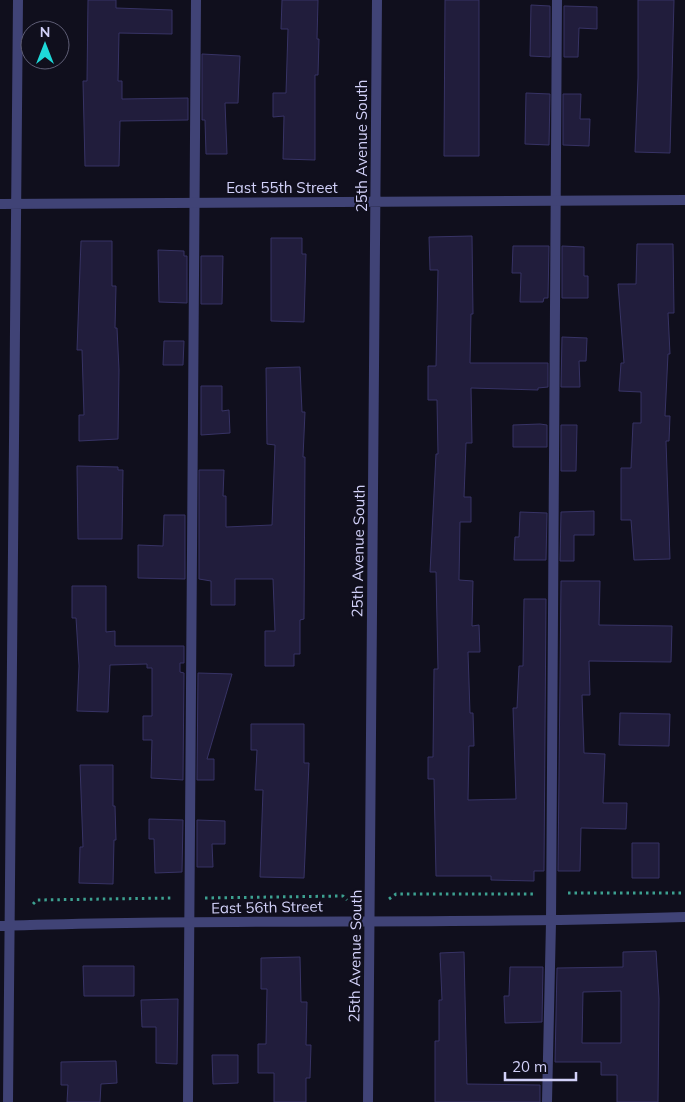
<svg xmlns="http://www.w3.org/2000/svg" width="685" height="1102" viewBox="0 0 685 1102" font-family="Mulish,sans-serif">
	<style>
		.building { fill: #211d3c; stroke: #373365; fill-rule: evenodd }
		.lines { fill: none; stroke-linecap: round; stroke-linejoin: round }
		.path { stroke: #3da191; stroke-width: 3; stroke-dasharray: 2.5 4; stroke-linecap: butt }
		.lane { stroke: #404376; stroke-width: 10 }
		.street { stroke: #404376; stroke-width: 10 }
		.labels { text-anchor: middle; dominant-baseline: central; stroke-width: 4; stroke-linejoin: round; paint-order: stroke }
		.street-label { font-size: 15px; fill: #d2d1f9; stroke: #100f1d }
	</style>
	<rect width="100%" height="100%" fill="#100f1d"/>
	<path class="building" d="M88 0H116V8L172 10V34L119 33 118 81H122V99L188 98V120L120 121 119 166H85L83 81H87Z
		M282 0H318L317 39H319L318 75H315V160L283 159 284 116 273 117V93H286L288 29H281Z
		M445 0H479V156H444Z
		M638 0H674L670 153 635 152 638 78Z
		M531 5 550 6V57L530 56Z
		M564 6 597 7V29L579 28 578 57H564Z
		M202 54 240 56 238 103H225L227 154H206L205 120H202Z
		M526 93 550 94 549 145 525 144Z
		M563 94H581L580 119H590L589 146 563 145Z
		M472 236 473 314H471L470 363H548V387L538 388V390L471 388 472 443H466L464 497H471V522H460L459 580 473 581 472 626 479 625 480 652H468L470 713H473L474 746H469L468 800 516 799 513 708H517L519 666H523L524 599H546L544 871H534V881L491 880V876H436L434 779H428V757H433L434 669H438L436 572H430L436 454H438L437 400H428V366H436L438 270H430L429 237Z
		M271 238H302V254H306L304 322 271 321Z
		M81 241H112V286H116L115 328H117L119 370 118 439 79 441V415H84L82 350H77Z
		M637 244H673L674 313H668L670 354H668L665 416H670L669 441H666L670 559 634 560 631 520H621V468H631L633 423H641V392L619 391 621 363H624L618 284H636Z
		M513 246H549L548 298H544L543 302H520L521 273H512Z
		M562 246 584 247V276H588V298H562Z
		M158 250 184 251V256H187V303L159 302Z
		M201 256H223L222 304H201Z
		M562 337 587 338 586 361H579L580 387H561Z
		M164 341H184L183 365H163Z
		M300 367 302 412H305L303 457H305L304 619 300 620V654H294V666H265V631H275L273 579H235V605H211V581L199 579V470H224L223 496H226V527L272 525 275 445 267 444 266 368Z
		M201 386H222V411L229 410 230 433 201 435Z
		M540 424 547 425V447H513V425Z
		M561 425H577L576 471H561Z
		M77 466 118 467V470H123L122 539H78Z
		M594 511V535H574V561H560L561 512Z
		M520 512 547 513 546 560H514L515 537H519Z
		M164 515H185V579L138 578V545L163 546Z
		M561 581H600L599 625 672 626 671 662 589 661 590 695H582L584 753 605 754 603 803H627L626 829 581 828 580 871H558Z
		M72 586H106V632L115 631V646H184V663H180V672L184 673 183 780 151 778 152 740H143V716H152V668H147V664L110 665 108 712 77 711 79 666 76 618H72Z
		M198 673 232 674 207 759H214V780H197Z
		M620 713 670 714 669 746 619 745Z
		M251 724H304V763H309L304 878 260 877 263 790H255L257 750H251Z
		M80 765H113V806H115L116 840H114L113 884 79 883 80 847H83Z
		M149 819 183 820 182 872 155 873 154 839H149Z
		M197 820 225 821V844H212L213 867H197Z
		M632 843H659V878H632Z
		M656 951 659 999 658 1102H617V1075H601V1062H555L557 968 623 967V952ZM621 991V1043H582L583 992Z
		M464 952 467 1084 540 1085V1102H435V1041H439V1000H442L440 953Z
		M300 957 301 1002H307L306 1045H311L310 1078H306V1102H274V1073H258V1044H266L267 989H261V958Z
		M83 966H134V996H84Z
		M510 967H543L542 1022 505 1023 504 996H509Z
		M178 999 177 1064 156 1063V1027H142L141 1000Z
		M212 1055H238V1083L213 1084Z
		M116 1061 117 1083 101 1084 100 1102H67L68 1085H61V1062Z"/>
	<g class="lines">
		<path class="path" d="M568 893H685
			M205 898 343 896 347 900
			M389 899 396 894H534
			M33 904 37 900 173 898"/>
		<path class="lane" d="M188 1102 196 0
			M547 1102 551 922 557 0"/>
		<path class="street" d="M0 204 685 200
			M0 926C228 918 457 925 685 917
			M8 1102 18 0
			M368 1102 377 0"/>
	</g>
	<g class="labels">
		<g class="street-label">
			<text transform="translate(361 146) rotate(-90)">25th Avenue South</text>
			<text x="282" y="187">East 55th Street</text>
			<text transform="translate(358 551) rotate(-89)">25th Avenue South</text>
			<text transform="translate(267 907) rotate(-1)">East 56th Street</text>
			<text transform="translate(355 956) rotate(-89)">25th Avenue South</text>
		</g>
	</g>
	<g transform="translate(45 45)"><circle r="24" fill="#100f1d" stroke="#5e5d75"/>
	<path d="M0-4L9 19L0 12L-9 19Z" fill="#1ed8d8"/>
	<text y="-8" font-size="14" font-weight="bold" text-anchor="middle" fill="#d2d1f9">N</text>
	</g>
	<path d="M505 1072v8h71v-8" fill="none" stroke="#d2d1f9" stroke-width="2.5"/>
	<text x="512" y="1072" font-size="15" fill="#d2d1f9" stroke="#100f1d" stroke-width="4" paint-order="stroke">20 m</text>
</svg>
